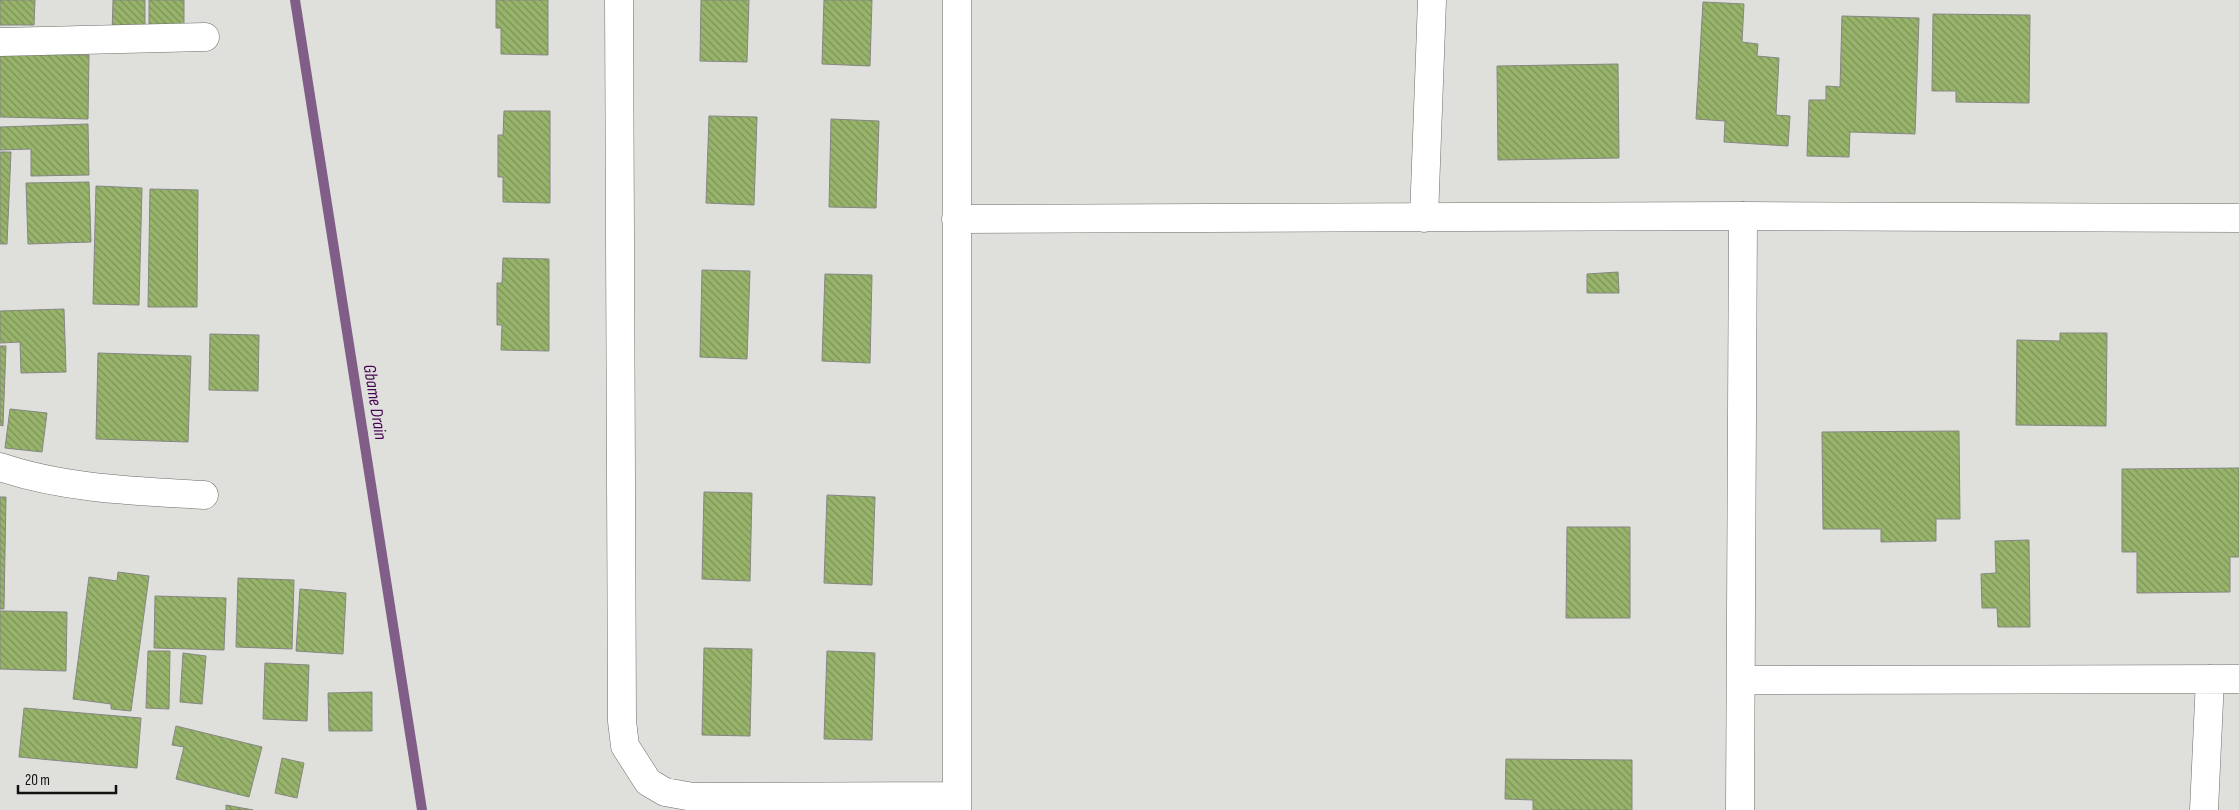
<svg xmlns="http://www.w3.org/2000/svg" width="2239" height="810" viewBox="0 0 2239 810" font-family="'Sofia Sans Condensed',sans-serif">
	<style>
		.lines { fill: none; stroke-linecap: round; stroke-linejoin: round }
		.stream { stroke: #805e87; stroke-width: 10 }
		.building { fill: url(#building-back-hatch); stroke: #858783 }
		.minor-casing { stroke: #6d6e6b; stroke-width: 29 }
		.minor { stroke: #fff; stroke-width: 28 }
		.labels { text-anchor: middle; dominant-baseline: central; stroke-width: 5; stroke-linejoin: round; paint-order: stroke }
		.water-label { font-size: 18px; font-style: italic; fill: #470554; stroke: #dfe0dc }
	</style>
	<defs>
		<pattern id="building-back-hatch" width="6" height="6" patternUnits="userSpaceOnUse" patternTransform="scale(1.25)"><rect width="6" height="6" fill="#98b46b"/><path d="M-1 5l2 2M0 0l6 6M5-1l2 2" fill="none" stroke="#7b9157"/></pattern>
	</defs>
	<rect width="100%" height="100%" fill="#dfe0dc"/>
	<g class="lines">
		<path class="stream" d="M295 0 422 810"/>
	</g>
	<path class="building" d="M0 0H35L34 25H0Z
		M113 0H145V34H112Z
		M149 0H184V33L149 34Z
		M496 0H548V55L501 54V28H496Z
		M701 0H749L747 62 700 61Z
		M824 0H872L870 66 822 64Z
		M1703 2 1744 4 1742 42 1758 44 1757 56 1779 58 1776 115 1790 116 1788 146 1724 142 1725 121 1696 119Z
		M1933 14 2030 15 2029 103 1956 102V91H1932Z
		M1842 16 1919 18 1915 134 1850 132 1849 157 1807 156 1809 100H1826V86L1840 87Z
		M0 54 89 55 88 119 0 117Z
		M1618 64 1619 158 1498 160 1497 66Z
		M504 111H550V203L503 202V177H498V135H503Z
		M709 116 757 117 754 205 706 203Z
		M831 119 879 121 876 208 829 207Z
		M88 124 89 175 31 176V149L0 150V127Z
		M0 152H11L7 244H0Z
		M89 182 91 242 28 244 26 183Z
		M96 186 142 188 139 305 93 304Z
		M150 189 198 190 197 307H148Z
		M503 258 549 259V351L501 350 502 325H497V283H502Z
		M702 270 750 271 747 359 700 357Z
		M1618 272 1619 293H1587V274Z
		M825 274 872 275 870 363 822 361Z
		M64 309 66 372 21 373 20 342 0 343V311Z
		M2060 333H2107L2106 426 2016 425 2017 340 2060 341Z
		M210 334 259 335 258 391 209 390Z
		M0 346H6L3 426 0 425Z
		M98 353 191 356 188 442 96 439Z
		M10 409 47 413 42 452 5 448Z
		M1959 431 1960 519H1936V541L1881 542V529H1823L1822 432Z
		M2239 468V557H2230V592L2137 593V552H2122V469Z
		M704 492 752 493 750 581 702 579Z
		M827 495 875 497 872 585 824 583Z
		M0 497H6L4 609H0Z
		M1567 527H1630V618H1566Z
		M2029 540 2030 627H1998L1997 608H1982L1981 574 1996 573 1995 541Z
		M118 572 149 576 131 711 111 709V704L73 699 89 577 117 581Z
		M238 578 294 580 292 649 236 647Z
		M300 589 346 593 343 654 296 651Z
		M155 596 226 598 224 650 154 648Z
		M0 611 67 612 66 671 0 669Z
		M704 648 752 649 750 736 702 735Z
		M148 651H170L169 709 146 708Z
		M827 651 875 653 872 740 824 739Z
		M183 653 206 656 202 704 180 702Z
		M265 663 309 665 307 721 263 719Z
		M372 692V731H329L328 693Z
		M24 708 141 718 137 768 19 757Z
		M176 726 262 747 249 797 176 779 184 747 172 745Z
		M282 758 304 763 297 798 275 793Z
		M1506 759 1632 760V810H1533V800L1505 799Z
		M226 805 253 810H226Z"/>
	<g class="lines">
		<defs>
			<path id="minor" d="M619 0 622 721 625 746 648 782 665 792 693 797 957 796
				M957 0V810
				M0 42 205 37
				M1424 218 1432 0
				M956 219 1743 216 2239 218
				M0 467C65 489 136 491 204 495
				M1741 680 2239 679
				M1740 810 1743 216
				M2204 810 2210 679"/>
		</defs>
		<use href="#minor" class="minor-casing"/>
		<use href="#minor" class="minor"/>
	</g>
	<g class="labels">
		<g class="water-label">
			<text transform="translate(375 402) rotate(81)">Gbame Drain</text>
		</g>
	</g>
	<path d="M18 785v8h98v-8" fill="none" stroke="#111210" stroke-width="2.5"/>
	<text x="25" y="785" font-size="15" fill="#111210" stroke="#dfe0dc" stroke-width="4" paint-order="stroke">20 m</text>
</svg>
